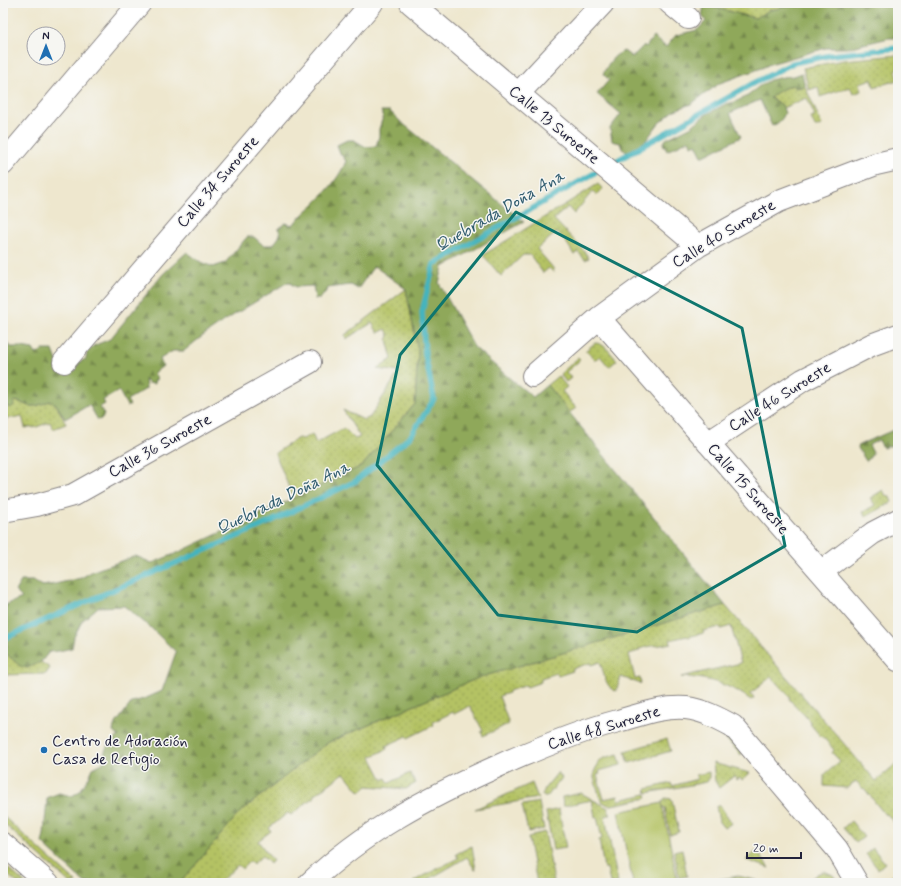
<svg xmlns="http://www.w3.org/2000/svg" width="901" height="886" viewBox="0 0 901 886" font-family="Mynerve,sans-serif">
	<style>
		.grass { fill: url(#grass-dots); stroke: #6b7250 }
		.forest { fill: url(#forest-firs); stroke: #58654a }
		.pitch { fill: #b4c264; stroke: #6b7250 }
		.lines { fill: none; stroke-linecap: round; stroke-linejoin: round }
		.stream { stroke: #44b4be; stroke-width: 5.5 }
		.minor-casing { stroke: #888484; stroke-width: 24 }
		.minor { stroke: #fff; stroke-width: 22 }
		.marked { fill: none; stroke: #0f766e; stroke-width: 3; stroke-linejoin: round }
		.poi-dot { fill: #1f6fb2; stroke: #f6f6f2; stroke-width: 1.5 }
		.labels { text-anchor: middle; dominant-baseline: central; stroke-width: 3; stroke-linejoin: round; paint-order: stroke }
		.street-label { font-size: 16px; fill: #22223b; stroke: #f6f6f2 }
		.poi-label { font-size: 16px; fill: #22223b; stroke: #f6f6f2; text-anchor: start }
		.water-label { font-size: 17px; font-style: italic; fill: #305c6f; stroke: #f6f6f2 }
	</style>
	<defs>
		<pattern id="grass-dots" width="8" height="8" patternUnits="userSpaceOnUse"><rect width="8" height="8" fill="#b4c264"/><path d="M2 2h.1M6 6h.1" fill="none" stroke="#9aa658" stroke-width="1.8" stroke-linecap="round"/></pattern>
		<pattern id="forest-firs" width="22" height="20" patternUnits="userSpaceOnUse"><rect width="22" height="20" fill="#8fa85a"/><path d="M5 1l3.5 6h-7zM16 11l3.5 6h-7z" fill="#74884c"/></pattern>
	</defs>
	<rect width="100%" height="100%" fill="#f6f6f2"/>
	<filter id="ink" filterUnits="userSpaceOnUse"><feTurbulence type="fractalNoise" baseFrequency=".025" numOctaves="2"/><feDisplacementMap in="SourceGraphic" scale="8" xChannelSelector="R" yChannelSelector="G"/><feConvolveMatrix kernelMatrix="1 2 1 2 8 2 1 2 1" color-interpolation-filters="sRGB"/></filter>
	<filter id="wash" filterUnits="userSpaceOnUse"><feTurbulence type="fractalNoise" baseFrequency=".012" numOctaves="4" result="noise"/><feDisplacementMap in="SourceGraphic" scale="16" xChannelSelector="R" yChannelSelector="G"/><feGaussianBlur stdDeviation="0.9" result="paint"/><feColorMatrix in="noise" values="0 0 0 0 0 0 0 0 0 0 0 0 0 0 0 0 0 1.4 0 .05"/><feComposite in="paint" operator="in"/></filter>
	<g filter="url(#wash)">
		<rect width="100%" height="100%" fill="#eee7ce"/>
		<path class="grass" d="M706 3H805L770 10 755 18 704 5Z
			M898 55V68L896 69 898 80 874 87 872 79 860 83 862 91 853 94 850 87 820 97 818 87 809 90 803 68 843 60Z
			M792 85 796 88 805 86 822 125 815 127 811 118 815 116 807 98 783 108 782 105 770 98 777 91Z
			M598 184 603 189 597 195 592 192 574 214 568 207 554 219C565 232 579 243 589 258L585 260 578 252 574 255 568 245 557 232 537 249 553 268 554 273 549 268 543 273 530 255H523L501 276 483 255Z
			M406 289 418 351 415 404 362 466 293 498 275 453 298 438 303 439 312 434 316 443 344 428 355 439 360 437 343 410 364 420 370 417 399 372 377 369 392 359 387 340 389 336 386 329 378 333 372 323 346 339 345 335Z
			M595 343C605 343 610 353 617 360L609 367 600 356 595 360 588 352 585 351Z
			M578 358 580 360 566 372 571 378 566 382 560 374Z
			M558 376 567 387 562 391 576 408 569 413 547 385Z
			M14 401C20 401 24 405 30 406 36 407 44 403 50 401L56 404 66 424 53 429 50 422 34 428 32 427 25 428 22 416 6 419 5 406 11 408Z
			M883 490 886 496 889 495 892 502 866 517 863 512 875 505 870 498Z
			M725 605 876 781 898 762V827L887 814 885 815 864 788 863 789 856 781 847 788 824 786V775L840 761 832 753 834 750 822 736 821 737 810 724 811 723 801 711H800L789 699 790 697 771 677 751 693 754 698 751 700C731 685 707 677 681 677L741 663 731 626 721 629 720 627 703 631 704 633 688 637 687 636 670 640 671 643 656 646 655 645 639 649V651L629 654 635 679 640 678 641 684 621 677 616 691C605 688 604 672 600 662L591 665 590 663 572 669 573 671 558 676 557 673 541 678V682L527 687 526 685 509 691V693L499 696 509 724 483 736 481 732 483 731 470 706 454 714 453 712 433 722 434 725 408 738 407 736 386 746 387 749 371 757 383 780 386 778 389 783 410 773 416 783 406 789 367 786 360 792 344 773 313 796 314 797 291 815 288 813 269 828 271 831 258 841 273 861 270 864 262 856 253 864 250 861 242 869 238 865 219 883H180L240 812 327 743 478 678Z
			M8 655 27 668 41 662 50 668 46 674 3 675V657Z
			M692 718 723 732 742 752 741 755C725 738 716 726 692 721Z
			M667 739 671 751 629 763 625 751Z
			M618 754 621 765 599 771 600 774 597 775 604 799 618 796 619 800 646 794 647 798 612 805H608L601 801 594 778V772L599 761 604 758Z
			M713 763 750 773 742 780 740 778 737 780 734 776 719 788 715 781Z
			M558 772 562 778 547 797H544L542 795 545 788Z
			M709 772V779L707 782 647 793 646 789 671 783 672 786 697 779 696 775Z
			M532 783 538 798 475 809Z
			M581 793 608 808 610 815 605 816 618 883H610L607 868H604L599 840 602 839 597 817H595L592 800 563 806 562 797Z
			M665 798 671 799 672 801 679 832 670 835 665 808 663 807 662 803Z
			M539 802 544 829 528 832 522 805Z
			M719 804 732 823 724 828 719 822 716 806Z
			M559 809 566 848 553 850 546 812Z
			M3 816 77 883H70L3 823Z
			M851 821 864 837 856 843 843 828Z
			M545 832 554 881 537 883 528 838 532 837V835Z
			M472 846 476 870H475L467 857 423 883H415L414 881 458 858 456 854Z
			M873 848 885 863 878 869 866 854Z
			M682 849 687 876 679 878 674 851Z
			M757 851 769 868 746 860Z
			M3 864 25 883H17L3 871Z
			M824 871 833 875 838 883 807 882 817 874Z
			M894 874 897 877 898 876V883H882Z
			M738 876 756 880 760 883H698Z"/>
		<path class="forest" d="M805 3H898V38H889L847 48H826L770 64 762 68 720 83 691 104 675 110 659 123 644 143 627 152 622 149 620 143 612 141 610 128 621 114 597 94 609 80 603 74C608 64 613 55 624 51L632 57 644 45 646 47 653 37 666 47 676 35 697 30 706 21 702 16 704 5 755 18 770 10Z
			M802 73 805 86 796 88 792 85C783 88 777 92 770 98L782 105 785 113C782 120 779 123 772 126L760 100 730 113 741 137 704 156H702L696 144 692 146 689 140 667 151 663 144 666 139 692 126 705 115 726 104 735 102 749 95 758 87 770 80 783 77 794 76Z
			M381 111H390L401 122 524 222 443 267 439 283 474 347 508 377 533 397 547 385 725 605 478 678 327 743 240 812 180 883H85L42 843 44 834 47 798 59 793 72 796 80 791 89 777 93 768 104 762C104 746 107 746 119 736L113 732 114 726 132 702 144 699 162 691 176 652 150 627 124 606 98 607 82 621 74 637 72 648 59 651 49 652 41 662 27 668 20 666 8 655 3 657V606L22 598 15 591 21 581H33L42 586 55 584 81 578 93 571 136 556 152 563 177 553 362 466 415 404 418 351 406 289 374 266 358 289 351 285 328 288 327 290 320 299H315L313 286 296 287 288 282C253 304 215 324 184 351H173L160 359 163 366 154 373 157 379 154 381 155 384 148 383 145 379 146 389 127 400 130 405 127 406 119 391 103 400 105 404 100 407 104 415 101 419 98 420 89 405 65 419 56 404 50 401C44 403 36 407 30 406 24 405 20 401 14 401V405L11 408 3 405V340L7 342 11 347H21L33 349 36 354 43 350H53L57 361 79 362 86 359 87 352 93 346 110 339 163 274 187 252 199 261 213 267 225 263 247 237H254L263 245H273L279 237 280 232 278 229 285 223 293 225C300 215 310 209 318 200 329 189 340 176 346 161L340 153 337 145 347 140H354L366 147 376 146 379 136V129L383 117Z
			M898 428V444L883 448 879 440 869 445 873 453 868 460 866 461 858 448 859 445Z"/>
		<path class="pitch" d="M662 803 678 883H633L618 812Z"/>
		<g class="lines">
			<path class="stream" d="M609 165 752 84 793 63 832 55 898 48
				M3 639 97 597 259 527 356 481 410 437 434 399 425 355 422 312 434 264 600 170"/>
		</g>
	</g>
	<g filter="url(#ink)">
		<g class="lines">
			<defs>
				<path id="minor" d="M411 3 698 246
					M670 3 688 18
					M518 94 603 3
					M3 164 140 3
					M599 318 898 660
					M64 362 372 3
					M533 376 599 318 698 246 779 201 876 164 898 159
					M708 443 803 380 871 345 898 335
					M3 511 37 505 73 495 310 362
					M821 572 873 533 898 520
					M3 844 48 883
					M310 883C364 831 429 797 496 767 536 749 576 732 618 721 640 715 662 706 686 708 703 710 718 718 733 726L837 849 857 883"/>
			</defs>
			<use href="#minor" class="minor-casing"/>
			<use href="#minor" class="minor"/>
		</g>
	</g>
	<path class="marked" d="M516 212 742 328 785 546 637 632 498 615 377 465 400 355Z"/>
	<circle class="poi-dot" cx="44" cy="750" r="4"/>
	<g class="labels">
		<g class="street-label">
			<text transform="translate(554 125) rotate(40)">Calle 13 Suroeste</text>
			<text transform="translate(218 182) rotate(-49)">Calle 34 Suroeste</text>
			<text transform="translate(724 234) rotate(-31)">Calle 40 Suroeste</text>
			<text transform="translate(780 397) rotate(-32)">Calle 46 Suroeste</text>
			<text transform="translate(160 446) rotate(-29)">Calle 36 Suroeste</text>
			<text transform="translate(748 489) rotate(49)">Calle 15 Suroeste</text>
			<text transform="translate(604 728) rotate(-17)">Calle 48 Suroeste</text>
		</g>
		<g class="poi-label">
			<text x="52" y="741">Centro de Adoración<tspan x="52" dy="18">Casa de Refugio</tspan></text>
		</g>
		<g class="water-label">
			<text transform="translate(500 211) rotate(-30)">Quebrada Doña Ana</text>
			<text transform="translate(283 498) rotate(-26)">Quebrada Doña Ana</text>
		</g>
	</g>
	<rect width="901" height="886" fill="none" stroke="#f6f6f2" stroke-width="16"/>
	<g transform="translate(46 46)"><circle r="19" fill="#f6f6f2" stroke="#a1a1a9"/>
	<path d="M0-3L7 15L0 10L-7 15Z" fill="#1f6fb2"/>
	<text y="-6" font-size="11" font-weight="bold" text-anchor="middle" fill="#22223b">N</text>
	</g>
	<path d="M747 852v6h54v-6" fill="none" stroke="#22223b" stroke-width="2"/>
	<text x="753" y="852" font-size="12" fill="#22223b" stroke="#f6f6f2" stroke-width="3" paint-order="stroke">20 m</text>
</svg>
